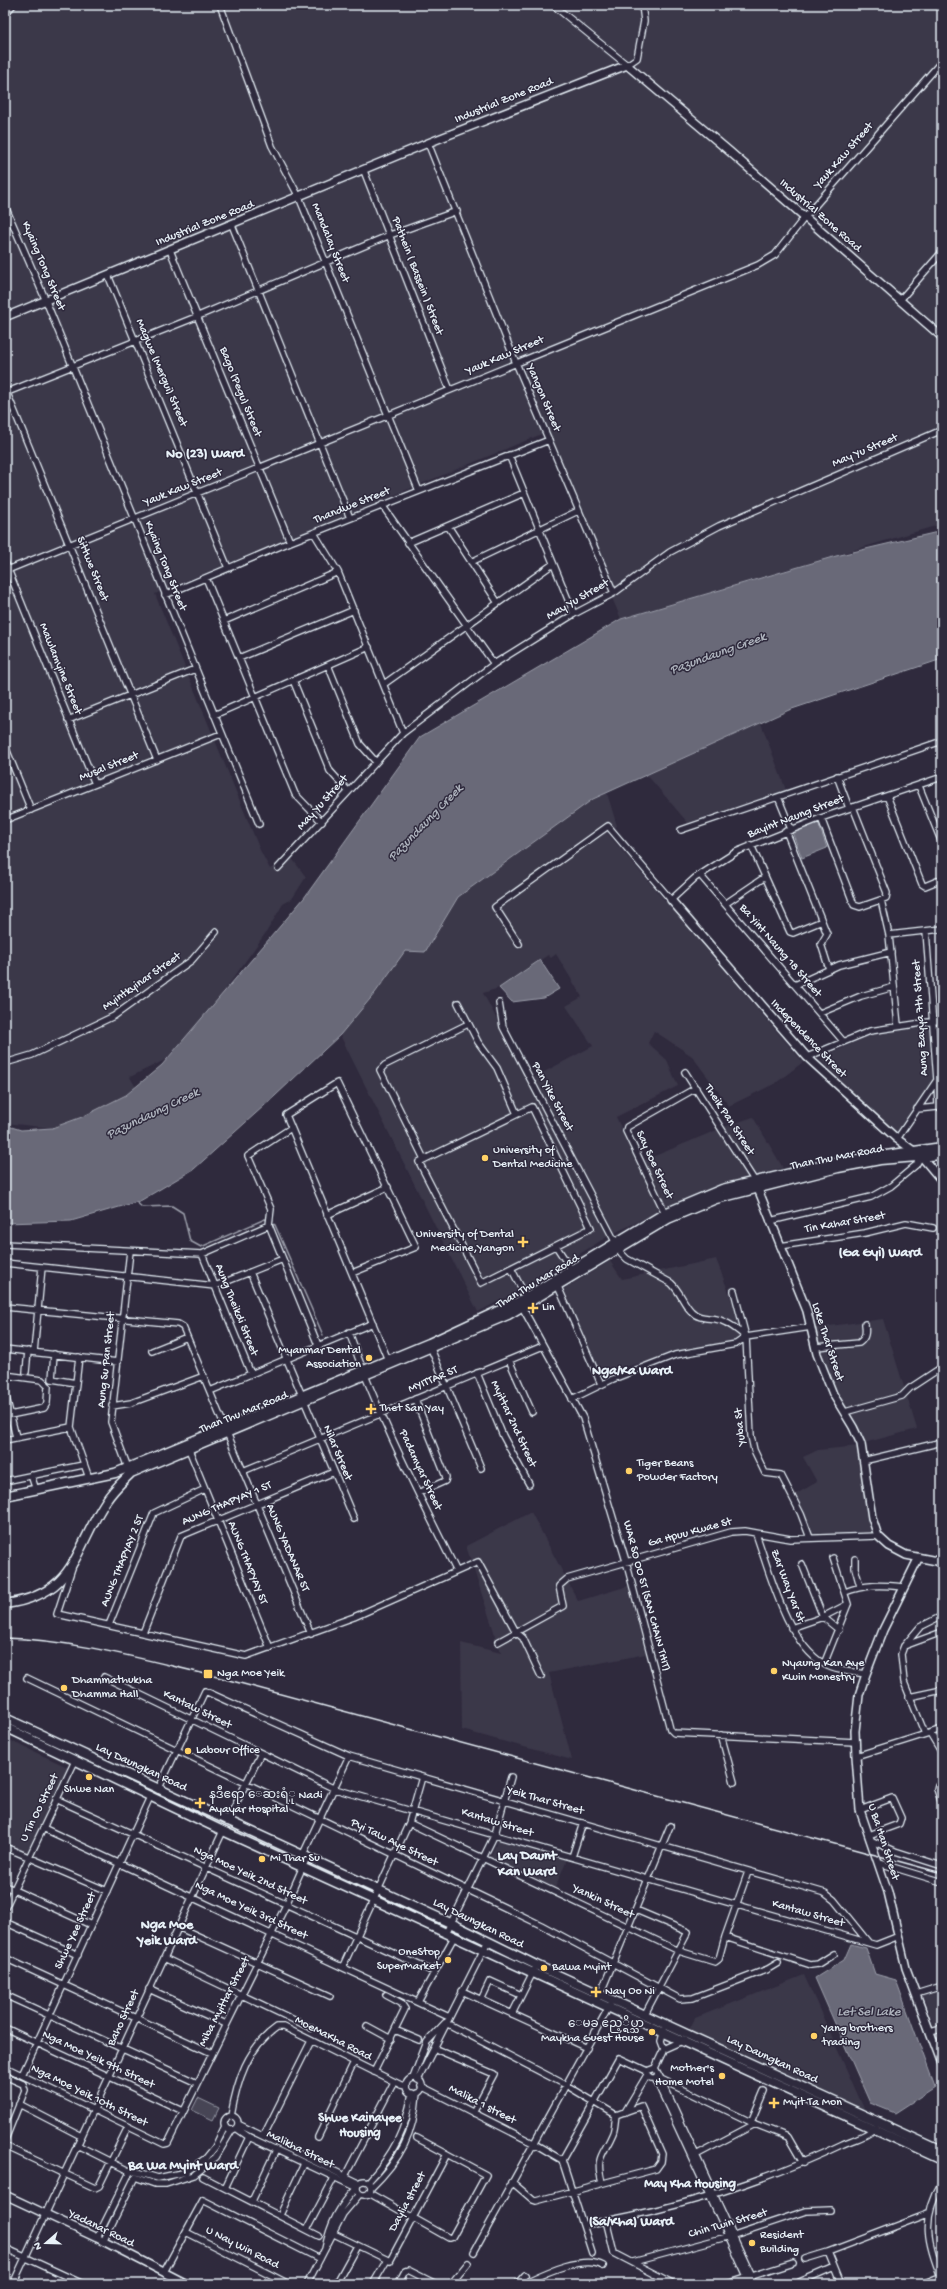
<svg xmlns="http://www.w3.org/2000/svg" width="947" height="2289" viewBox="0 0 947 2289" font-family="'Gochi Hand','Noto Sans Myanmar',sans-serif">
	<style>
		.built { fill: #3b3749; fill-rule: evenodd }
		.green { fill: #464455; stroke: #979aa6 }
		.water { fill: #696978; stroke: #9c9fab }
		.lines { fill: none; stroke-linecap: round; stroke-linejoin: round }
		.stream { stroke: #9c9fab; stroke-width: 1.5 }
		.minor-casing { stroke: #e8f1f8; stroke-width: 8 }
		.tertiary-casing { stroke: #e8f1f8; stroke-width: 10 }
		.secondary-casing { stroke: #e8f1f8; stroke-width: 10 }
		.primary-casing { stroke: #e8f1f8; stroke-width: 11 }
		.minor { stroke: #2f2a3d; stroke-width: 5.5 }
		.tertiary { stroke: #2f2a3d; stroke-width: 7 }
		.secondary { stroke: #2f2a3d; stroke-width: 7 }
		.primary { stroke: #2f2a3d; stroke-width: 8 }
		.rail { stroke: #e8f1f8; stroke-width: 1.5 }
		.poi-dot { fill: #ffd166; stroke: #2f2a3d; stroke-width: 1.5 }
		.labels { text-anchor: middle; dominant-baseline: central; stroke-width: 3; stroke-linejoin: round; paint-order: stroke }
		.street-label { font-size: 12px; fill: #e8f1f8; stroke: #2f2a3d }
		.poi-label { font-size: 12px; fill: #e8f1f8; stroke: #2f2a3d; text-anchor: start }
		.water-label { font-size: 13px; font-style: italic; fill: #afb4be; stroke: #2f2a3d }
		.neighbourhood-label { font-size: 13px; font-weight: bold; fill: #e8f1f8; stroke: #2f2a3d }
		.quarter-label { font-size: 14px; font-weight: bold; fill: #e8f1f8; stroke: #2f2a3d }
	</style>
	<rect width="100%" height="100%" fill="#2f2a3d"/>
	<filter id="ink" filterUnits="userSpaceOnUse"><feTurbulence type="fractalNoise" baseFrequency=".025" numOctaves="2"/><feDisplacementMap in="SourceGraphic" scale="8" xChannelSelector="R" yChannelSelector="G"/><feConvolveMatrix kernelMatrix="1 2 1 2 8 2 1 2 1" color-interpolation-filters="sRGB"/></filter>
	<g filter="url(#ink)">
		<path class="built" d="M5 5H942V524L621 619 542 434 155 594 260 850 270 869 291 857 306 877 292 899 283 904 267 931 207 1015 165 1060 130 1077 138 1091 91 1117 51 1128 5 1123Z
			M761 723 786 790 688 823 647 775Z
			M607 793 617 826 608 834 803 1062 776 1083 729 1106 692 1056 654 1031 648 1043 667 1060 678 1086 616 1117 638 1163 724 1127 753 1117 783 1168 738 1180 660 1211 610 1235 526 1287 478 1312 340 1035 375 993 405 950 425 952 458 897 593 799ZM556 954 582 997 566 1006 593 1046 529 1080 483 993 499 988 548 955 551 958Z
			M929 1023 933 1079 897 1136 819 1059 872 1034 898 1028Z
			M716 1259 746 1337 600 1373 564 1289 610 1261 622 1279Z
			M883 1319 917 1429 864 1443 861 1433 835 1392 814 1328Z
			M859 1446 873 1532 812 1536 796 1494 817 1482 803 1457 818 1450Z
			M531 1512 578 1601 628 1586 646 1654 549 1673 572 1760 462 1730 461 1643 501 1653 466 1546Z
			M11 1741 74 1770 32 1862 5 1850V1754Z
			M498 1840 567 1859 555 1888 490 1857Z
			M804 1975 866 2113 689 2030 695 2018Z
			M942 1989V2047L922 1994Z"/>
		<path class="green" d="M198 2098 219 2108 213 2120 192 2110Z"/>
		<path class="water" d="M942 531V659L789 710 593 799 458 897 425 952 405 951 375 993 340 1035 275 1096 194 1169 140 1201 71 1221 5 1223V1125L21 1130 52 1128 82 1117 126 1095 162 1065 304 898 420 737 621 619 836 556Z
			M818 822 827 848 802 858 792 832Z
			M540 960 559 989 544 998 512 1002 499 988Z
			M851 1944 866 1948 875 1974 896 1980 935 2087 895 2113 870 2103 815 1978 844 1960Z"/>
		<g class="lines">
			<path class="stream" d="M136 1202 142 1207 172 1206 183 1213 190 1241 201 1247 265 1219 267 1220
				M270 1222 275 1225 323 1335"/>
			<defs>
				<path id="minor" d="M220 5 272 146 299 197 419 491
					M553 5 627 65 637 58 644 21 642 5
					M5 14 13 5
					M428 143 516 363 614 593
					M364 171 450 390
					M5 206 46 301 259 824
					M232 225 350 518
					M170 250 290 542
					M108 275 228 568
					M900 300 942 252
					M5 388 157 760
					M5 393 196 317 390 235 457 211
					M509 455 574 614
					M382 505 494 664
					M448 526 498 603
					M314 533 338 572 403 733
					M408 543 524 493
					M5 562 95 784
					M471 562 578 511
					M5 571 758 265 775 255 805 217 942 61
					M206 578 295 794 322 822
					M165 595 290 542 549 440
					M224 621 338 572
					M239 658 354 610
					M328 665 360 744 376 762
					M293 680 330 771 348 791
					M384 684 553 564
					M214 715 369 647
					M68 720 195 669
					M5 746 31 810
					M837 776 849 808
					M919 786 942 843
					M887 796 922 884 925 886 942 879
					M778 797 791 829
					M821 818 854 905 860 907 886 898 887 893 853 807
					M5 820 221 734
					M681 830 942 741
					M786 831 827 934 821 944 829 969
					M751 845 790 932 793 933 822 921
					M278 868 403 733 494 664 574 614 614 593 670 552 719 526 942 430
					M700 875 843 1041
					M881 900 889 935 898 1025
					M725 904 765 877
					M889 935 942 929
					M519 944 495 907 608 826 671 900 695 878 736 852 821 818 942 777
					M795 985 839 965 891 952
					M458 1003 478 1042 497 1068 517 1114
					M499 1003 503 1027 621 1253 627 1259 671 1283C680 1291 683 1303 691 1311 699 1320 710 1317 720 1320 731 1324 738 1330 746 1337
					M820 1013 861 996 894 987
					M807 1057 870 1031 942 1020
					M5 1063 32 1055 114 1016 192 960 216 932
					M685 1072 754 1180
					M532 1107 591 1228 481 1283 419 1162Z
					M917 1109 938 1107 937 1080
					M291 1128 248 1156 271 1209 269 1225 318 1345
					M897 1139 937 1080 926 931
					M424 1159 380 1070 385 1065 468 1024
					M327 1215 388 1187
					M666 1215 626 1131 627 1127 696 1088
					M770 1221 871 1197 891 1186 916 1165 921 1156
					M5 1244 202 1254 269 1225
					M556 1246 571 1269
					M780 1246 865 1233 906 1223 933 1228
					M202 1254 251 1374
					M5 1263 215 1286 283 1259
					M511 1268 526 1297
					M250 1272 354 1519
					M352 1273 416 1247 337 1083 286 1115C320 1197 354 1278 388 1360
					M556 1282 601 1384
					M734 1291 746 1337 751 1436 754 1450 765 1473 781 1475 801 1514 810 1538
					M521 1305 583 1418 626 1561 670 1729 674 1733 855 1742
					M5 1307 178 1324 183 1327 311 1634
					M349 1332C377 1414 418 1493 456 1570
					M429 1344 481 1468
					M816 1347 859 1343C866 1338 866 1332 865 1324
					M5 1349 118 1362
					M152 1351 187 1337
					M34 1352 42 1267
					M54 1354 52 1379 76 1383
					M79 1357 71 1427 89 1478
					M509 1360 532 1412
					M26 1372 28 1351
					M477 1373 503 1436 529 1484
					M5 1375 42 1380 48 1386 47 1403 44 1408 5 1416
					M210 1391 373 1323
					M5 1393 16 1437
					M415 1399 446 1477 445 1481 418 1493
					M572 1399 613 1379 675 1355 736 1344 746 1337 811 1327
					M112 1406 131 1403 204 1376
					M845 1412 902 1396 910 1388 942 1367
					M5 1440 71 1427
					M188 1447 270 1648
					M863 1461 942 1442
					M128 1468 111 1422 130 1251
					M243 1471 543 1346
					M31 1475 36 1490
					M5 1481 83 1465
					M756 1534C770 1573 787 1643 824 1664 836 1671 852 1672 866 1674
					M855 1559V1568L860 1586
					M802 1564 823 1617 839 1630
					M73 1565 57 1614 246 1656 354 1617 478 1562 516 1632 523 1638 541 1676
					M845 1592C865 1584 882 1585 903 1587
					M109 1625 154 1513 205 1489
					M791 1628 823 1617 848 1604
					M143 1633 181 1536 334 1472
					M498 1642 563 1606 559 1586 567 1579 731 1532 745 1531 790 1539 878 1536
					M904 1646 942 1632
					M824 1664 848 1604 833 1558
					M104 1677 335 1789 876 1945 899 1936
					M27 1678 541 1925 680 1999 693 1998 768 1969 778 1963
					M909 1697 942 1690
					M930 1733 942 1753
					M925 1734 904 1682 901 1654 904 1646 920 1627 940 1617
					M721 1735 734 1782
					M856 1756 942 1729
					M942 1783 938 1785 937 1789 942 1804
					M158 1790 205 1691 349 1756 825 1893 834 1900 868 1942
					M56 1799 434 1972
					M860 1810 892 1798 901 1818 899 1824 869 1835
					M227 1822 261 1753
					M409 1823 679 1951 715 1962 719 1959 725 1937 811 1965 818 1964 834 1954
					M43 1828 449 2017
					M870 1840 895 1851 942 1866
					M5 1847 107 1891
					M572 1857 583 1823
					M879 1863 942 1882
					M298 1865 349 1756
					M5 1886 91 1925
					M5 1908 75 1761
					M636 1910 688 1932 645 2014
					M5 1922 78 1955
					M178 1927 330 1996
					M446 1933 495 1834 511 1777
					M725 1937 748 1872
					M5 1958 212 2053
					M164 1958 311 2028
					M343 1966 409 1823 422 1777
					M149 1989 226 2024
					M462 1991 587 2048
					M916 1994 942 1986
					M5 1995 197 2083
					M599 1997 670 1826
					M481 2000 490 1981 521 1995
					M418 2002 454 1937
					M512 2014 534 1970
					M446 2023 566 2085 616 2115
					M367 2026 391 2039
					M5 2028 183 2111
					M395 2030 419 2040
					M664 2030 661 2041 664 2049 684 2040
					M930 2031 942 2028
					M438 2050 494 2074 473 2113
					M5 2067 164 2144 168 2143 286 1905 307 1857
					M655 2068 664 2049
					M374 2072 405 2009 401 2003 386 1995
					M22 2075 150 1797
					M658 2075 655 2078H651L647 2075V2071L655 2068 661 2079 755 2124 788 2137 803 2163
					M5 2076 23 2084 25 2090 5 2140
					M413 2078 427 2042 445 2023
					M655 2078 746 2275 754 2284
					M406 2086a8 8 0 1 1 16 0a8 8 0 1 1-16 0Z
					M661 2079 752 2277V2280
					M418 2080 488 1941
					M421 2086 533 2143 562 2160
					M19 2104 81 2136
					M625 2112 647 2075
					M224 2123a7 7 0 1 1 14 0a7 7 0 1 1-14 0Z
					M231 2116C237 2081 247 2048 277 2027H284L401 2085 406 2086
					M751 2122 764 2091
					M238 2124 359 2183
					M236 2128 249 2137 357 2188C339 2206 330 2224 325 2249
					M264 2135 311 2041
					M318 2137 354 2062
					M77 2145 131 2172
					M5 2146 95 2188 99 2186 126 2131
					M696 2155 755 2124
					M345 2176 394 2082
					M203 2177 319 2236
					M357 2188a7 7 0 1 1 14 0a7 7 0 1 1-14 0Z
					M368 2182C393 2155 406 2130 412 2093
					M512 2182 533 2200 536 2201 656 2169 661 2162 662 2154 641 2106 616 2115C615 2120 615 2128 613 2133 603 2157 595 2155 602 2183
					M942 2183C921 2218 927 2243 942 2279
					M225 2188 249 2137
					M371 2188C401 2159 414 2134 417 2093
					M369 2193 449 2238 452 2237 486 2175 417 2138
					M252 2201 276 2150
					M280 2215 304 2164
					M606 2220 614 2253 674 2284
					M583 2225 562 2160 619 2058 647 2071
					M307 2229 334 2178
					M186 2232 289 2284
					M334 2234 390 2261 447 2154
					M97 2238 131 2170 158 2178 186 2172 206 2158 215 2147 225 2126
					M103 2242 135 2177 155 2184H166L194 2175 216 2157 232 2130
					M5 2248 83 2284
					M474 2252 610 2005
					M828 2252 841 2284
					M592 2253 583 2225C672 2210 761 2183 843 2144 852 2140 870 2135 875 2127
					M805 2259 828 2252 928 2214
					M633 2262 734 2235 806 2211 830 2210
					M164 2272 203 2200 320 2259
					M528 2281C547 2272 584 2255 603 2266
					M13 2284 223 1831
					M307 2284 343 2214 360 2194
					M336 2284 357 2246
					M373 2284 387 2260
					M398 2284 405 2271 408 2270 436 2284
					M451 2284 468 2263
					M517 2284 525 2275
					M727 2284 793 2263
					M795 2284 834 2267
					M922 2284 942 2276"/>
				<path id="tertiary" d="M5 317 428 143 627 65 729 151 942 337
					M671 900 807 1057 897 1139 921 1156 942 1181
					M756 1184 807 1311 817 1354 833 1394 853 1427 861 1444 872 1518 878 1536 889 1546 906 1555 942 1562
					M918 1559 883 1630 866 1674 859 1695 855 1731 856 1756 860 1810 888 1892 906 1968 942 2064"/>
				<path id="secondary" d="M5 2195 97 2238 187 2284"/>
				<path id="primary" d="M5 1496 115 1473 429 1343 519 1301 665 1213 722 1189 837 1162 942 1147
					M5 1604C77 1594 73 1551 106 1501 113 1490 122 1482 131 1473L508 1315 668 1219 716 1199 838 1168 880 1160 942 1155
					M5 1718 459 1927 536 1965 942 2151
					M5 1727 223 1831 942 2160"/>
			</defs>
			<use href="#minor" class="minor-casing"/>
			<use href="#tertiary" class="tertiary-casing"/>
			<use href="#secondary" class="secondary-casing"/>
			<use href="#primary" class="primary-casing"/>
			<use href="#minor" class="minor"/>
			<use href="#tertiary" class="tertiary"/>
			<use href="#secondary" class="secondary"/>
			<use href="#primary" class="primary"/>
			<path class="rail" d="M5 1638C75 1640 142 1659 210 1675L942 1873"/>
		</g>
	</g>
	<g class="poi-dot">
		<circle cx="485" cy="1158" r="4"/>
		<path d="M521 1236h4v4h4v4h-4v4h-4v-4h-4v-4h4z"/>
		<path d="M531 1302h4v4h4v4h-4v4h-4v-4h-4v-4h4z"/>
		<circle cx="369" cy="1358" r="4"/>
		<path d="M369 1403h4v4h4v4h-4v4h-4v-4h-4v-4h4z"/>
		<circle cx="629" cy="1471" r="4"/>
		<circle cx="774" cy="1671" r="4"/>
		<rect x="203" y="1669" width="10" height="10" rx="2"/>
		<circle cx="64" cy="1688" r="4"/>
		<circle cx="188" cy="1751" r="4"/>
		<circle cx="89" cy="1777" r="4"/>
		<path d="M198 1797h4v4h4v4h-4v4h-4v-4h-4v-4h4z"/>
		<circle cx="262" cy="1859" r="4"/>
		<circle cx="448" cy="1960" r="4"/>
		<circle cx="544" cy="1968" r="4"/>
		<path d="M594 1986h4v4h4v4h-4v4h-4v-4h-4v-4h4z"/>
		<circle cx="652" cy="2032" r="4"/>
		<circle cx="814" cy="2036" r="4"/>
		<circle cx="722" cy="2076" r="4"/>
		<path d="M772 2097h4v4h4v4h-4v4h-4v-4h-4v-4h4z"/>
		<circle cx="752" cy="2243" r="4"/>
	</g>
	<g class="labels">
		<g class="street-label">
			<text transform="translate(504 101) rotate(-22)">Industrial Zone Road</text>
			<text transform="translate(844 156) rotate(-49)">Yauk Kaw Street</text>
			<text transform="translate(820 216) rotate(41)">Industrial Zone Road</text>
			<text transform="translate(205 224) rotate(-22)">Industrial Zone Road</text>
			<text transform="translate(330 243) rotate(68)">Mandalay Street</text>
			<text transform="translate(43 266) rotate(67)">Kyaing Tong Street</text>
			<text transform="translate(417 276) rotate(69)">Pathein ( Bassein ) Street</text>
			<text transform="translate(505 356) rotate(-23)">Yauk Kaw Street</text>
			<text transform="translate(161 373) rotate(67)">Magwe (Mergui) Street</text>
			<text transform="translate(240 392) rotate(68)">Bago (Pegu) Street</text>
			<text transform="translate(543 398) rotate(67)">Yangon Street</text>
			<text transform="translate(865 451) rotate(-23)">May Yu Street</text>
			<text transform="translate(183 488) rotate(-22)">Yauk Kaw Street</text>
			<text transform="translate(352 506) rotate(-22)">Thandwe Street</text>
			<text transform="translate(165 566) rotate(68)">Kyaing Tong Street</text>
			<text transform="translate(92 569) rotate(68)">Sittwe Street</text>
			<text transform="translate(578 600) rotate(-30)">May Yu Street</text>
			<text transform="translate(60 669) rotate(68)">Mawlamyine Street</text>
			<text transform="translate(109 767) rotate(-22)">Musal Street</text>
			<text transform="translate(323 803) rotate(-48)">May Yu Street</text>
			<text transform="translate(796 817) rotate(-21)">Bayint Naung Street</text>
			<text transform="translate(780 951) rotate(49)">Ba Yint Naung 18 Street</text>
			<text transform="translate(142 982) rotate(-35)">Myintkyinar Street</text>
			<text transform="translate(921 1018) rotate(-94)">Aung Zayya 7th Street</text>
			<text transform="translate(808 1039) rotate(46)">Independence Street</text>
			<text transform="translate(552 1097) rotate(62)">Pan Yike Street</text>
			<text transform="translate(729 1120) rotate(57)">Theik Pan Street</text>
			<text transform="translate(837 1158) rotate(-11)">Than Thu Mar Road</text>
			<text transform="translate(654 1165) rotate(65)">Say Soe Street</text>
			<text transform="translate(845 1223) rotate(-10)">Tin Kahar Street</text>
			<text transform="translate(538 1282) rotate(-31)">Than Thu Mar Road</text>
			<text transform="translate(236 1310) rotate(68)">Aung Theikdi Street</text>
			<text transform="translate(827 1342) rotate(72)">Loke Thar Street</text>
			<text transform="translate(107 1360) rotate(-84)">Aung Su Pan Street</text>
			<text transform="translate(433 1380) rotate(-23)">MYITTAR ST</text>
			<text transform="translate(244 1413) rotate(-22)">Than Thu Mar Road</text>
			<text transform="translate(513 1424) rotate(65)">Myittar 2nd Street</text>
			<text transform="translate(741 1427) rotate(-96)">Yuba St</text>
			<text transform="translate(337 1453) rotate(67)">Nilar Street</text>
			<text transform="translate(420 1470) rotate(65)">Padamyar Street</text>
			<text transform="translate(227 1504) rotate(-23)">AUNG THAPYAY 1 ST</text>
			<text transform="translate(690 1533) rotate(-15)">Ga Hpuu Kwae St</text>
			<text transform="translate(287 1548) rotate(67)">AUNG YADANAR ST</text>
			<text transform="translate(123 1561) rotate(-68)">AUNG THAPYAY 2 ST</text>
			<text transform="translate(247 1563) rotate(68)">AUNG THAPYAY ST</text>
			<text transform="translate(787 1586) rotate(69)">Zar Way Yar St</text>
			<text transform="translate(646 1596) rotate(75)">WAR SO OO ST (SAN CHAIN THIT)</text>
			<text transform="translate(197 1710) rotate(26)">Kantaw Street</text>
			<text transform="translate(141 1768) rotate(25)">Lay Daungkan Road</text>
			<text transform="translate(545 1801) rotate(16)">Yeik Thar Street</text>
			<text transform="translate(40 1808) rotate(-64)">U Tin Oo Street</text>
			<text transform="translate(497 1823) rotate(17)">Kantaw Street</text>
			<text transform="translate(883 1842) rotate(72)">U Ba Han Street</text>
			<text transform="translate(394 1843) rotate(26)">Pyi Taw Aye Street</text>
			<text transform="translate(250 1876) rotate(25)">Nga Moe Yeik 2nd Street</text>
			<text transform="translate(603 1902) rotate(25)">Yankin Street</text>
			<text transform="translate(251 1911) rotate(25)">Nga Moe Yeik 3rd Street</text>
			<text transform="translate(808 1914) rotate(16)">Kantaw Street</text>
			<text transform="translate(478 1924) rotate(26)">Lay Daungkan Road</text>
			<text transform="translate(76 1931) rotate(-65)">Shwe Yee Street</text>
			<text transform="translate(225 2002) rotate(-63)">Miba Myittar Street</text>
			<text transform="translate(124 2018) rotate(-65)">Baho Street</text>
			<text transform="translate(333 2039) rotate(27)">MoeMaKha Road</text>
			<text transform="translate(98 2060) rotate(25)">Nga Moe Yeik 9th Street</text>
			<text transform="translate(772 2060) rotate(25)">Lay Daungkan Road</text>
			<text transform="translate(89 2096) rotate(26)">Nga Moe Yeik 10th Street</text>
			<text transform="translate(482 2105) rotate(27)">Malika 1 street</text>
			<text transform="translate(300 2150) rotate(26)">Malikha Street</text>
			<text transform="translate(408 2202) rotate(-62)">Daylia street</text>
			<text transform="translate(728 2224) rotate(-16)">Chin Twin Street</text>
			<text transform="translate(101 2229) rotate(26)">Yadanar Road</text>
			<text transform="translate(242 2248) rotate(27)">U Nay Win Road</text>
		</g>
		<g class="poi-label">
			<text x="493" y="1151">University of<tspan x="493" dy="14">Dental Medicine</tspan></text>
			<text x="514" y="1235" text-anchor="end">University of Dental<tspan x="514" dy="14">Medicine,Yangon</tspan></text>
			<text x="542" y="1308">Lin</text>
			<text x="361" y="1351" text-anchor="end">Myanmar Dental<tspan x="361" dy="14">Association</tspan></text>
			<text x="380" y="1409">Thet San Yay</text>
			<text x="637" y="1464">Tiger Beans<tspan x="637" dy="14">Powder Factory</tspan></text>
			<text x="782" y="1664">Nyaung Kan Aye<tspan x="782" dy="14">Kwin Monestry</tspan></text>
			<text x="217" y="1674">Nga Moe Yeik</text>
			<text x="72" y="1681">Dhammathukha<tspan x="72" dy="14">Dhamma Hall</tspan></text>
			<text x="196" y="1751">Labour Office</text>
			<text x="89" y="1790" text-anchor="middle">Shwe Nan</text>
			<text x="209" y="1796">နဒီဧရာ ေဆးရံု Nadi<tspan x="209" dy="14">Ayayar Hospital</tspan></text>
			<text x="270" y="1859">Mi Thar Su</text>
			<text x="440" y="1953" text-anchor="end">OneStop<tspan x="440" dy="14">SuperMarket</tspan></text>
			<text x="552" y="1968">Bawa Myint</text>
			<text x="605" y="1992">Nay Oo Ni</text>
			<text x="644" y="2025" text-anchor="end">ေမခ ဧည့္ရိပ္သာ<tspan x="644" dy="14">Maykha Guest House</tspan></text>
			<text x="822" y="2029">Yang brothers<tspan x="822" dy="14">trading</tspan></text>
			<text x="714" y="2069" text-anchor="end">Mother's<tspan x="714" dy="14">Home Motel</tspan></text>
			<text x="783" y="2103">Myit Ta Mon</text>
			<text x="760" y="2236">Resident<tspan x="760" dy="14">Building</tspan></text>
		</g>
		<g class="water-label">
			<text transform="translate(718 654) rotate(-20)">Pazundaung Creek</text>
			<text transform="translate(426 823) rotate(-46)">Pazundaung Creek</text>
			<text transform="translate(153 1114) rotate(-26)">Pazundaung Creek</text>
			<text x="869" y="2012">Let Sel Lake</text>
		</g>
		<g class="neighbourhood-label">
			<text x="360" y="2118">Shwe Kainayee<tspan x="360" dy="15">Housing</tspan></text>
			<text x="690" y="2184">May Kha Housing</text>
		</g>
		<g class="quarter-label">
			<text x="205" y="454">No (23) Ward</text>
			<text x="880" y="1253">(Ga Gyi) Ward</text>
			<text x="632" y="1371">Nga/Ka Ward</text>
			<text x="527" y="1856">Lay Daunt<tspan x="527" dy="16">Kan Ward</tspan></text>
			<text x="167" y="1925">Nga Moe<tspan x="167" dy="16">Yeik Ward</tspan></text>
			<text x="183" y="2166">Ba Wa Myint Ward</text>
			<text x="631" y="2222">(Sa/Kha) Ward</text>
		</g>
	</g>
	<rect width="947" height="2289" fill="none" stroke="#2f2a3d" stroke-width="20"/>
	<rect x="10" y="10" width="927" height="2269" fill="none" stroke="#e8f1f8" stroke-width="1.5" filter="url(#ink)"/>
	<g transform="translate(46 2243) rotate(250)" stroke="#2f2a3d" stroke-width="3" paint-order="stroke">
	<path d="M0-3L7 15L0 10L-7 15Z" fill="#e8f1f8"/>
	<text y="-6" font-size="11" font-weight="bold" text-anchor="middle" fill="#e8f1f8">N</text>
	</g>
</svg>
